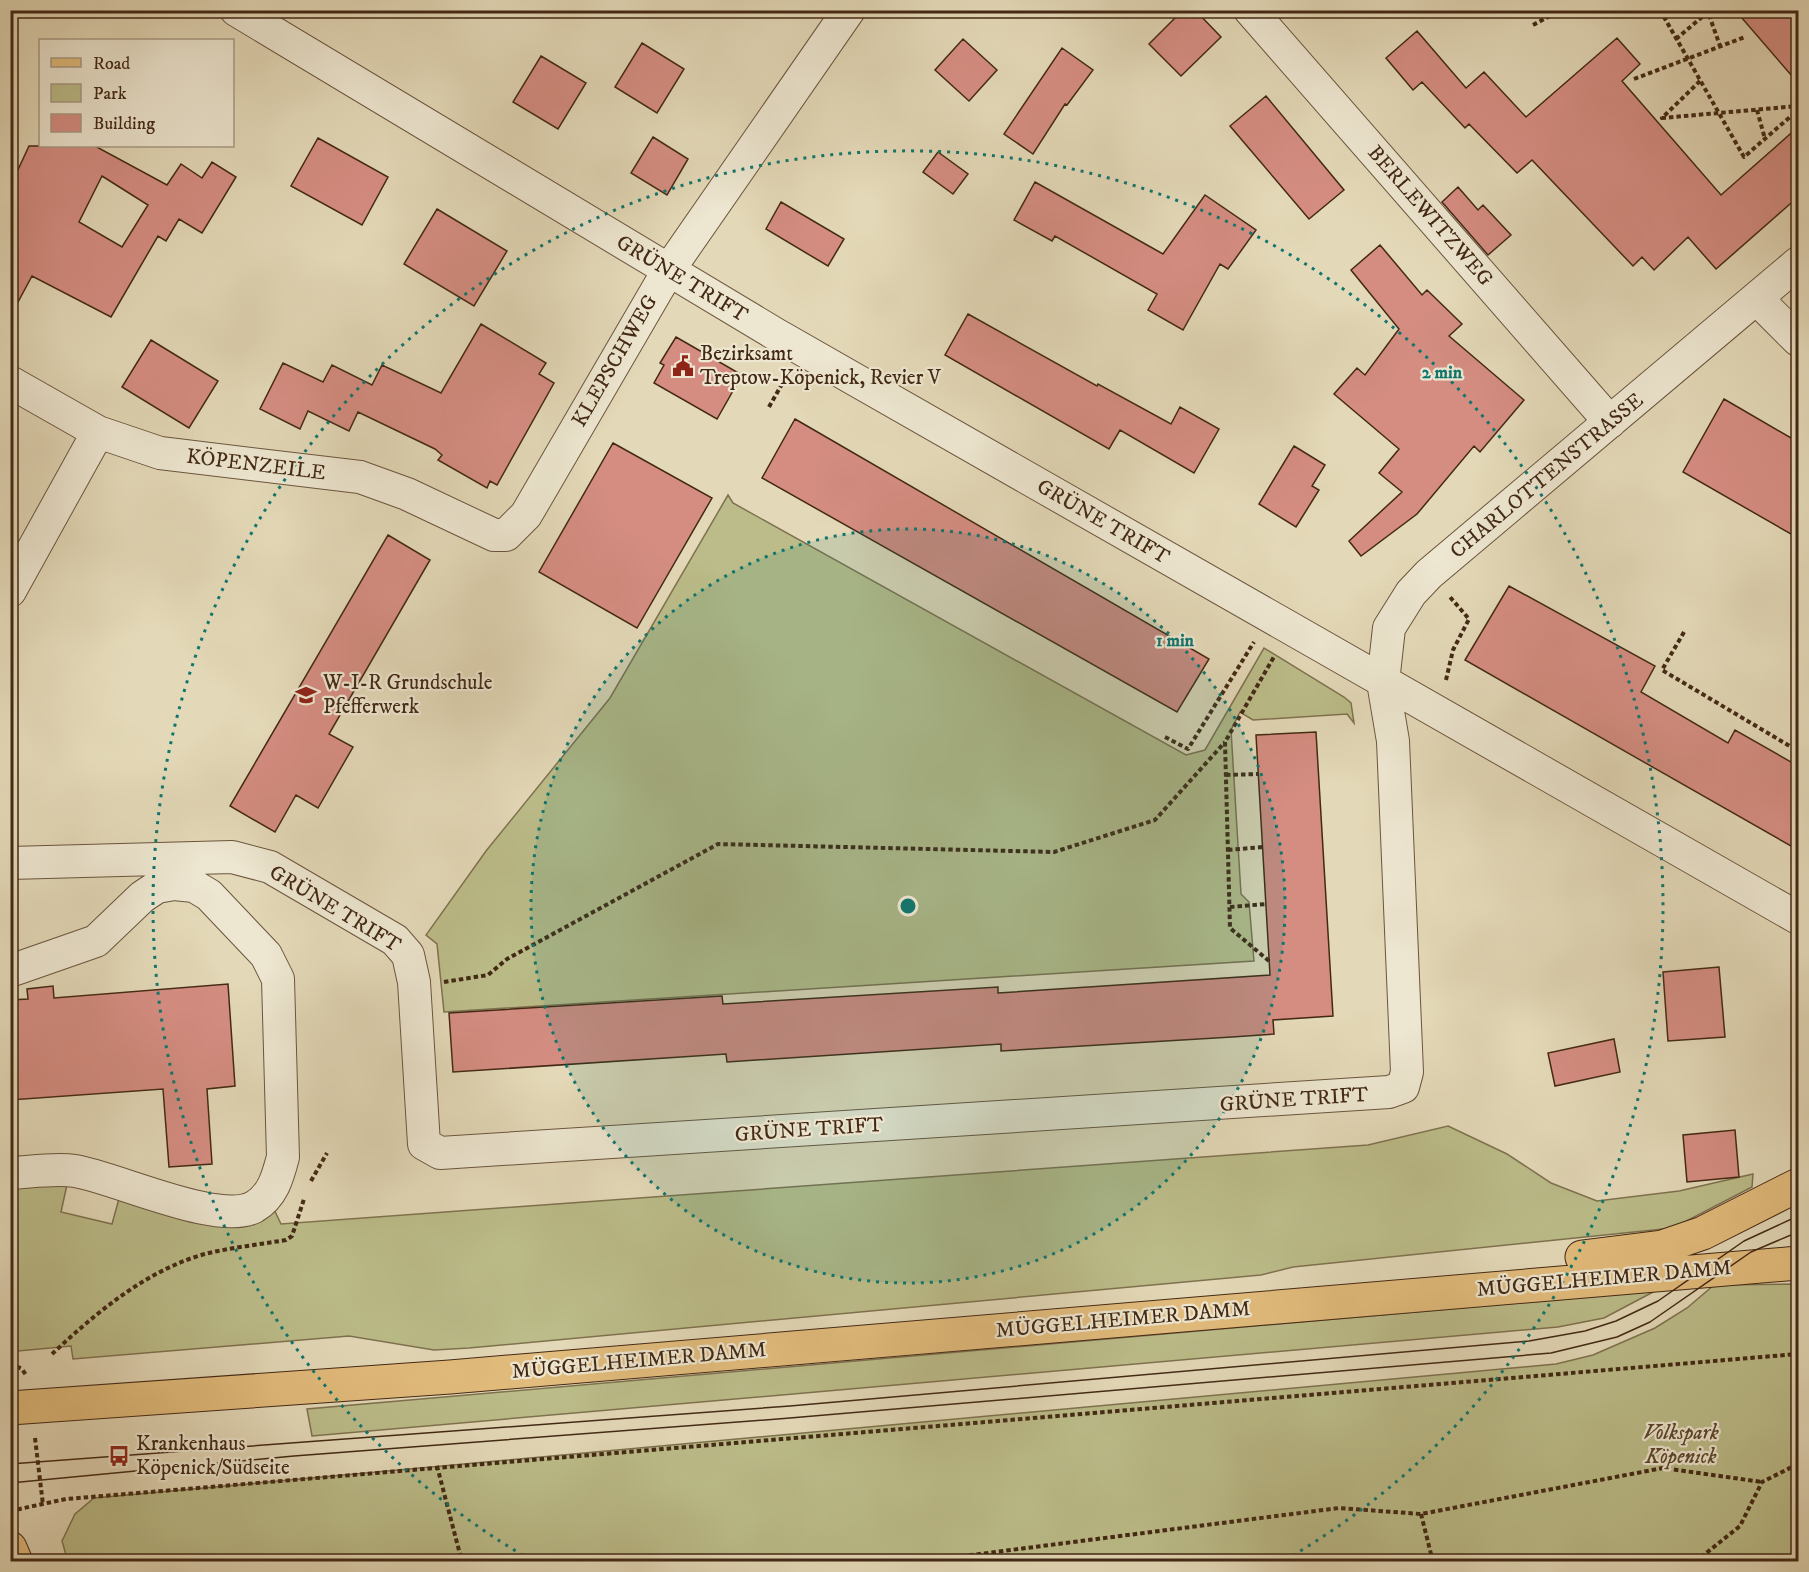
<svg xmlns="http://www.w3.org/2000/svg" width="1809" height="1572" viewBox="0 0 1809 1572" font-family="'IM FELL DW Pica',serif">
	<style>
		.green { fill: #bbbc89; stroke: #7f724f; stroke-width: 1.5 }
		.building { fill: #d58d82; stroke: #432915; stroke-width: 1.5; fill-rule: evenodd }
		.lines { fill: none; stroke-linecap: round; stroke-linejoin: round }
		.minor-casing { stroke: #6b553e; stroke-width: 34 }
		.major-casing { stroke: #432915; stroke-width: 35 }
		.path { stroke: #432915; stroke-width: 4; stroke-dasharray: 4.5 3; stroke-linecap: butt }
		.minor { stroke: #ede6d0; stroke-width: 32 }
		.major { stroke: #e2bc7c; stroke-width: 33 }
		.tram { stroke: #432915; stroke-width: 1.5 }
		.ring { fill: none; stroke: #0f766e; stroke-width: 3; stroke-dasharray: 3 6 }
		.labels { text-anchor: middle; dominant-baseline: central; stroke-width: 4.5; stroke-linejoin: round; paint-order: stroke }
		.street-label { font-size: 21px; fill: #432915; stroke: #ede6d0 }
		.poi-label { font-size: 21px; fill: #432915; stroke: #ede6d0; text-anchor: start }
		.park-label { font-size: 21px; font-style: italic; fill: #5b462c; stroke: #ede6d0 }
		.centre { fill: #0f766e; stroke: #ede6d0; stroke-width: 3 }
		.ring-label { font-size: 18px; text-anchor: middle; font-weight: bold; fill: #0f766e; stroke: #ede6d0; stroke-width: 4.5; stroke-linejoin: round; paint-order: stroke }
	</style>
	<rect width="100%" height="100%" fill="#e3d8b7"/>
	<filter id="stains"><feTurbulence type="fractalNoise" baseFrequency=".00333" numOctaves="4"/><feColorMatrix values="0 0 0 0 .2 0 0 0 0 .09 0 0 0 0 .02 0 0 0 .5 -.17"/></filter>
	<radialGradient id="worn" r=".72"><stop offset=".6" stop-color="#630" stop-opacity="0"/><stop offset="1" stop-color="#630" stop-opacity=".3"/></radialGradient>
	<path class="green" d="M728 495 733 503 1186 755 1205 750 1264 648 1344 697 1351 703 1354 723 1347 714 1253 720 1240 712 1231 730 1241 894 1249 902 1254 961 444 1012 437 944 426 935 486 851 610 698Z
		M1448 1126 1507 1154 1551 1183 1597 1201 1679 1191 1753 1174 1752 1187 1673 1228 1293 1267 1261 1275 469 1348 434 1350 349 1336 73 1359 71 1346 18 1351 11 1348 10 1185 68 1180 61 1212 112 1224 120 1195 269 1199 281 1224 1368 1145Z
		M1798 1284V1561L68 1562 62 1541 75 1514 94 1498 1556 1364 1593 1355 1655 1328 1687 1308 1714 1285Z
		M1655 1291 1604 1318 1558 1327 312 1436 307 1409Z"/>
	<path class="building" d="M1183 10H1195L1221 37 1181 76 1149 44Z
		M1735 10H1798V83Z
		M1417 31 1466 88 1484 72 1526 117 1617 38 1640 64 1622 81 1721 195 1798 127V197L1716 269 1688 237 1654 270 1642 257 1633 266 1532 160 1517 173 1469 124 1465 128 1422 82 1413 90 1386 58Z
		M963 39 997 70 969 101 935 70Z
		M642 43 684 69 657 113 615 87Z
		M1062 48 1093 70 1067 105 1065 104 1033 154 1004 134Z
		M541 56 586 83 558 129 513 102Z
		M1266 96 1344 190 1309 219 1230 126Z
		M653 137 688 159 667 195 631 173Z
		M318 138 388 177 362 225 291 186Z
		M29 146H95L167 185 181 164 202 178 212 162 236 177 202 233 179 219 166 241 158 236 111 317 32 276 10 317V187ZM102 176 148 205 122 247 79 222Z
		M938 152 968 174 953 194 923 172Z
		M1035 182 1163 254 1205 195 1256 230 1228 269 1220 264 1183 330 1148 310 1157 294 1055 236 1052 241 1014 220Z
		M1458 187 1478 210 1483 205 1511 235 1488 255 1442 202Z
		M781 202 844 239 828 266 766 229Z
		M437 209 507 251 474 306 404 264Z
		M1380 245 1422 295 1427 290 1462 324 1449 336 1524 400 1480 452 1474 446 1417 514 1361 556 1349 541 1402 492 1379 473 1399 449 1334 394 1357 368 1365 375 1399 329 1351 270Z
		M968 314 1097 386 1098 384 1171 424 1180 407 1219 429 1194 473 1120 430 1109 449 945 355Z
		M481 324 546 363 539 374 554 383 497 485 490 481 487 488 438 460 442 455 435 449 358 412 349 431 308 411 300 429 260 409 283 363 323 382 332 365 372 385 382 365 441 393Z
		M676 337 742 375 717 419 654 383 664 365 660 363Z
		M151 340 218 381 189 428 122 387Z
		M1724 399 1798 442V538L1683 472Z
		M795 419 1209 659 1177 712 762 478Z
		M613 443 712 498 637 628 539 572Z
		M1294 446 1325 465 1312 486 1319 490 1296 527 1259 504Z
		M388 535 430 560 329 734 353 747 318 808 296 795 275 832 230 806Z
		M1509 586 1655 666 1641 692 1728 743 1735 730 1798 766V850L1465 660Z
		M1316 732 1333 1016 1273 1020 1274 1034 1232 1037 1001 1051V1044L727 1062 726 1054 453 1072 449 1013 722 996 723 1004 998 987V993L1270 975 1256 735Z
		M1719 967 1725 1037 1668 1041 1663 972Z
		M228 984 235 1086 207 1089 212 1164 169 1167 163 1089 10 1100V1000L28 999 27 989 53 986 54 998Z
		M1614 1039 1620 1072 1555 1086 1548 1053Z
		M1735 1130 1739 1177 1687 1182 1683 1135Z"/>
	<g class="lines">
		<defs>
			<path id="minor" d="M236 10 777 335 1798 918
				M1250 10 1610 422
				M1757 299 1798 340
				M10 382 98 432 160 453 360 477 407 494 494 535H506L526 515 668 271 849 10
				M10 591 98 432
				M10 863 232 857 270 867 395 940 408 955 414 982 424 1144 440 1153 1389 1092 1403 1087 1407 1072 1393 741 1383 682 1389 628 1411 593 1429 574 1798 263
				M10 971 96 941 142 897 157 887 174 884 194 886 209 895 266 955 278 979 283 1157C278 1176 273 1196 254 1207 218 1226 117 1178 75 1171 55 1168 31 1172 10 1173"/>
			<path id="major" d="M1582 1257 1662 1247 1703 1233 1798 1185
				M10 1408 450 1377 1798 1263
				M10 1548 16 1562"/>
		</defs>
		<use href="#minor" class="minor-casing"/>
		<use href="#major" class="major-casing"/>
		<path class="path" d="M1660 10 1744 157 1798 110
			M1533 25 1561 10
			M1676 39 1708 12 1720 46
			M1634 79 1745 37
			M1700 81 1662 118 1798 106
			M1757 110 1765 139
			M769 407 786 377
			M1684 632 1662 670 1798 751
			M1446 680 1453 650 1469 619 1450 597
			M1165 737 1188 749 1254 642
			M1226 775 1258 774
			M1228 850 1263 847
			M1230 907 1266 904
			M1269 961 1230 928 1225 742 1275 655
			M444 982 488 975 507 959 718 844 1054 852 1155 820 1225 742
			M311 1181 327 1153
			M52 1354C97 1312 151 1266 213 1252 237 1247 262 1244 286 1240L292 1236 304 1199
			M10 1363 22 1369 26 1375
			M35 1438 43 1505
			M437 1466 462 1562
			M10 1511 66 1499 1798 1354
			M1421 1514 1433 1562
			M917 1562 1339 1508 1421 1514 1663 1468 1762 1482
			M1695 1562 1740 1526 1762 1482 1798 1464"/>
		<use href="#minor" class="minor"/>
		<use href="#major" class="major"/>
		<path class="tram" d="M10 1464 790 1406 1529 1341 1585 1331 1616 1321 1658 1301 1744 1241 1798 1216
			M10 1483 294 1456 790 1418 1551 1353 1617 1337 1650 1322 1751 1252 1798 1232"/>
	</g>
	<circle cx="908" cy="906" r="377" fill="#0f766e" fill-opacity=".12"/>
	<g class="ring">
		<circle cx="908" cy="906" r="377"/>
		<path d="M531 1560A755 755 0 1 1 1285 1560"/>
	</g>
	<defs>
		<symbol id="civic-bare" viewBox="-9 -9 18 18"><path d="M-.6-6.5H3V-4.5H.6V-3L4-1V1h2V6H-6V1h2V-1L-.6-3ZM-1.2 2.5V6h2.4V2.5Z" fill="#8f2418" stroke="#ede6d0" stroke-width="2.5" paint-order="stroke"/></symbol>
		<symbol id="school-bare" viewBox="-9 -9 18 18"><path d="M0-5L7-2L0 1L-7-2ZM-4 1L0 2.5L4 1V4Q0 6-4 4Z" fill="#8f2418" stroke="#ede6d0" stroke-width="2.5" paint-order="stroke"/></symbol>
		<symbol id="bus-bare" viewBox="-9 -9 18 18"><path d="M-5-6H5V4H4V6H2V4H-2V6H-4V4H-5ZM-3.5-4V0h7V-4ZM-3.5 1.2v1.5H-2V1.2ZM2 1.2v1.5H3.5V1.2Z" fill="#8f2418" stroke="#ede6d0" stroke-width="2.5" paint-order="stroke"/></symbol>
	</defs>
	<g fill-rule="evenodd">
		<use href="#civic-bare" x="668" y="351" width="30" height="30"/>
		<use href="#school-bare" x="291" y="680" width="30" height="30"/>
		<use href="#bus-bare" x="104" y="1441" width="30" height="30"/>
	</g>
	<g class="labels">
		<g class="street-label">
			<text transform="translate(1430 216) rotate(49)">BERLEWITZWEG</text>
			<text transform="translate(682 279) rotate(31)">GRÜNE TRIFT</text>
			<text transform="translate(615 361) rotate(-60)">KLEPSCHWEG</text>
			<text transform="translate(256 465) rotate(7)">KÖPENZEILE</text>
			<text transform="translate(1547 476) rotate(-40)">CHARLOTTENSTRASSE</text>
			<text transform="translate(1103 522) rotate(30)">GRÜNE TRIFT</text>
			<text transform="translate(335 909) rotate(31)">GRÜNE TRIFT</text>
			<text transform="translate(1294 1100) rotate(-4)">GRÜNE TRIFT</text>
			<text transform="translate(809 1130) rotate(-4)">GRÜNE TRIFT</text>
			<text transform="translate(1604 1279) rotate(-5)">MÜGGELHEIMER DAMM</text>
			<text transform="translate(1123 1320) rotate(-5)">MÜGGELHEIMER DAMM</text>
			<text transform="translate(639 1361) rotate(-5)">MÜGGELHEIMER DAMM</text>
		</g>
		<g class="poi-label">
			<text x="700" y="354">Bezirksamt<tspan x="700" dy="24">Treptow-Köpenick, Revier V</tspan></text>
			<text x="323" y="683">W-I-R Grundschule<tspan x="323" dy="24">Pfefferwerk</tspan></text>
			<text x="136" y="1444">Krankenhaus<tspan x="136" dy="24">Köpenick/Südseite</tspan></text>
		</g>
		<g class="park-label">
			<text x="1681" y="1433">Volkspark<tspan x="1681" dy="24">Köpenick</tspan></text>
		</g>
	</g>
	<circle cx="908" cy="906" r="9" class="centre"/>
	<g class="ring-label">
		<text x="1442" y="378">2 min</text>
		<text x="1175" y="646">1 min</text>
	</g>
	<rect width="1809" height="1572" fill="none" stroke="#e3d8b7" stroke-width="36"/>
	<rect x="12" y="12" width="1785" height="1548" fill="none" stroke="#432915" stroke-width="3"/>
	<rect x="18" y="18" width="1773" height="1536" fill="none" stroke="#432915" stroke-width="1.5"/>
	<rect x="39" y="39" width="195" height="108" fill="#ede6d0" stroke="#a99a85" stroke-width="1.5"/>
	<rect x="51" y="58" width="30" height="9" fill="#e2bc7c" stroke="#a99a85" stroke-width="1.5"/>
	<text x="93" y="69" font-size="18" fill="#432915">Road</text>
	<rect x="51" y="84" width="30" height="18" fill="#bbbc89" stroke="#a99a85" stroke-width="1.5"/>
	<text x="93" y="99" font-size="18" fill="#432915">Park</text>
	<rect x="51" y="114" width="30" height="18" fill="#d58d82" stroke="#a99a85" stroke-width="1.5"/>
	<text x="93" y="129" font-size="18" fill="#432915">Building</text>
	<rect width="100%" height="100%" filter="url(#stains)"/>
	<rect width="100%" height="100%" fill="url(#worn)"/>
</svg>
